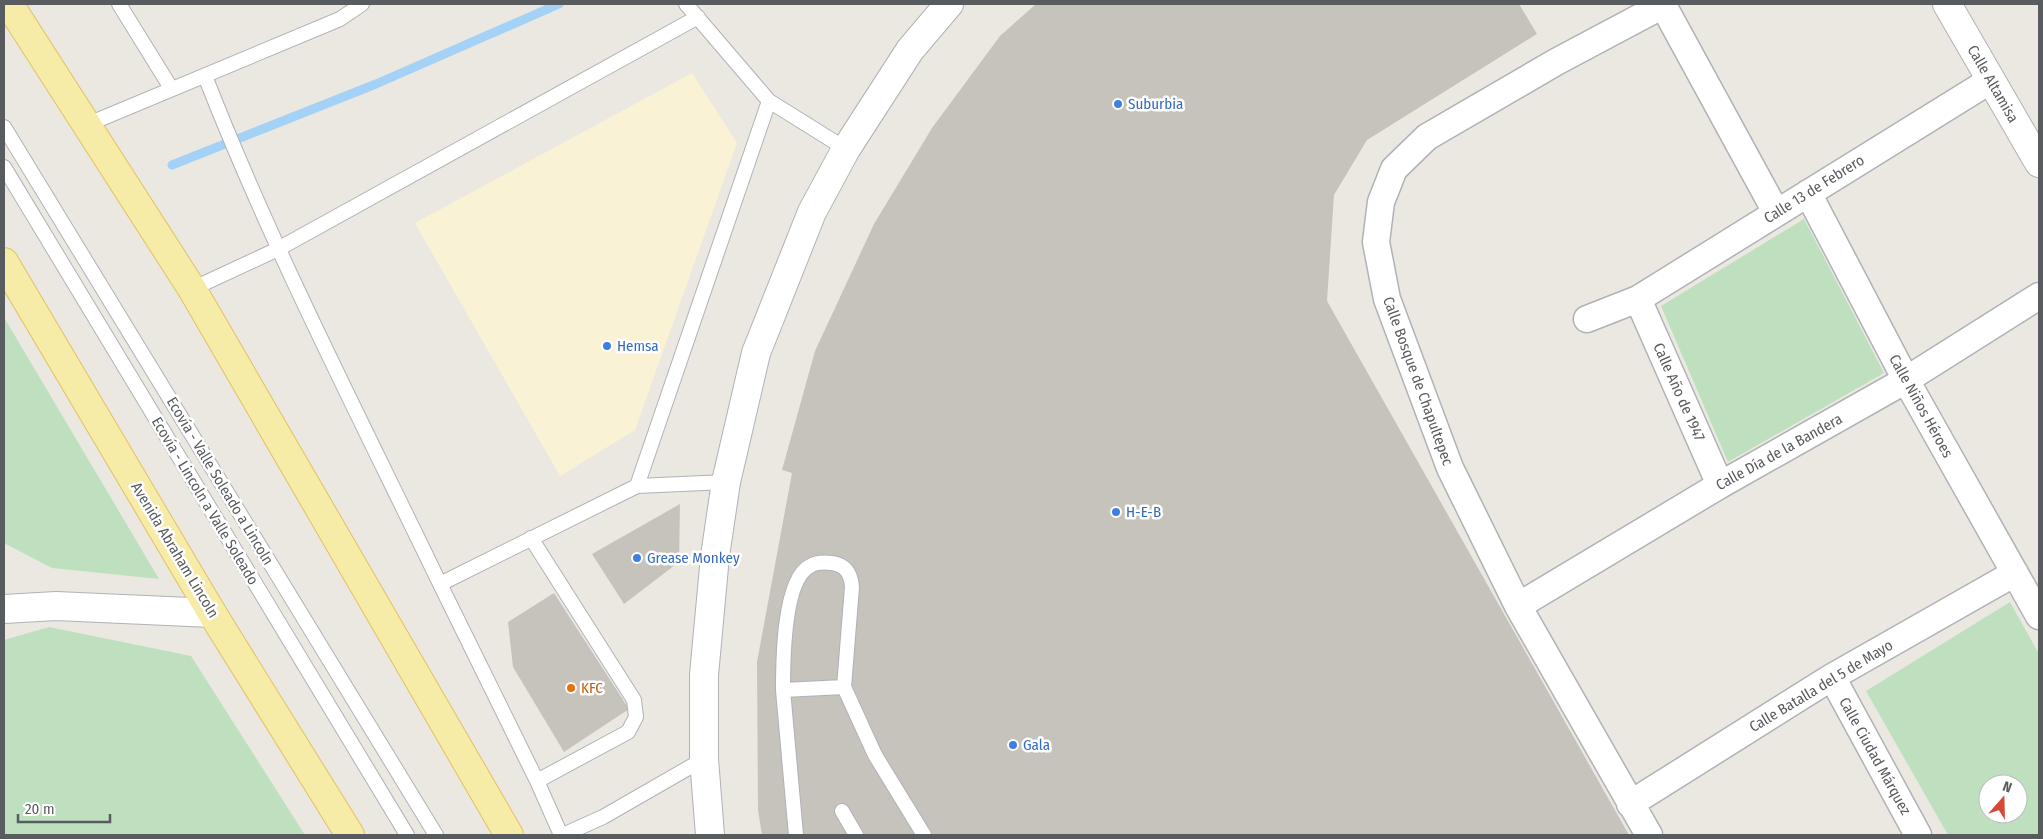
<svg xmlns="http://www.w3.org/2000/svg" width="2043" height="839" viewBox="0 0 2043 839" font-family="'Fira Sans Condensed',sans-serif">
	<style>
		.commercial { fill: #faf2d5 }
		.green { fill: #bee0bf; fill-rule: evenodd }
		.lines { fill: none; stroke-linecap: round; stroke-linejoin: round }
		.stream { stroke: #a4d1f6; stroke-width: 9 }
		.building { fill: #c6c3bc }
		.service-casing { stroke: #b1b2b7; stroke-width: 16 }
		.minor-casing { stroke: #b1b2b7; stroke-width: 29 }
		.tertiary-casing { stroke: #b1b2b7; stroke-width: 30 }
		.secondary-casing { stroke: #b0b2b6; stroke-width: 30 }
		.primary-casing { stroke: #e3c160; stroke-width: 30 }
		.service { stroke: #fff; stroke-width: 14 }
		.minor { stroke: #fff; stroke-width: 26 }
		.tertiary { stroke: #fff; stroke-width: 28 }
		.secondary { stroke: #fff; stroke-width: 28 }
		.primary { stroke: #f7eba8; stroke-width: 28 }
		.shop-dot { fill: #3f7fe0; stroke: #fff; stroke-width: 2 }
		.food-dot { fill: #e8710a; stroke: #fff; stroke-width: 2 }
		.labels { text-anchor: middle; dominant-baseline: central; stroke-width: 5; stroke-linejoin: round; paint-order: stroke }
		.street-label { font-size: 15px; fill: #595c5f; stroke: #fff }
		.shop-label { font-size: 15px; fill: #366cbe; stroke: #fff; text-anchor: start }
		.food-label { font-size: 15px; fill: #c56008; stroke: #fff; text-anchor: start }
	</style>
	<rect width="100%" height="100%" fill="#eae8e0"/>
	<path class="commercial" d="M692 73 737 143 635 430 560 476 415 223Z"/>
	<path class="green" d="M1804 219 1884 373 1728 462 1661 306Z
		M5 319 159 579 52 568 4 543Z
		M2010 602 2039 654V835H1948L1866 691ZM1988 784H2018V814H1988Z
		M49 627 191 656 305 835H4V640Z"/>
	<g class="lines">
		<path class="stream" d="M172 165 376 84 559 4"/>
	</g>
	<path class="building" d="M1036 4H1519L1537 34 1367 140 1334 195 1327 301 1629 835H762L758 810 757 662 792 473 782 470 815 351 874 224 932 128 1000 36Z
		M680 504 679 562 624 604 592 554Z
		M554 593 629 709 564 752 513 667 508 622Z"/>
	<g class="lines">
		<defs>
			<path id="service" d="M119 4 171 88
				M686 4 769 101 846 149
				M205 76C273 250 359 416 440 584
				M86 125 340 19 362 4
				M4 127 436 835
				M4 167 407 835
				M192 289 278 249 698 17
				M637 486 769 101
				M531 538 634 700 636 717 628 732 537 781
				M783 690C783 663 783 580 810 566 816 562 825 562 832 563 846 565 851 574 852 587L844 687
				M842 811 856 835
				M561 835 537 781 440 584 637 486 726 482
				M563 835 603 817 704 759
				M796 835 783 690 844 687 875 755 924 835"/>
			<path id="minor" d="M1663 5 1776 212
				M1808 193 1906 380 2039 616
				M1638 299 1720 485
				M1587 319 1638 299 1991 80
				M1518 606 1720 485 1906 380 2039 296
				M1832 677 1918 835
				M1630 804 1832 677 2015 573
				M1649 835 1518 606 1450 468 1387 299 1376 242 1381 202 1394 169 1427 137 1556 62 1665 4"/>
			<path id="tertiary" d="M1947 4 2039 163
				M4 609 56 606 212 613"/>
			<path id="secondary" d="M710 835 704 759V675L715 556 726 482 756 353 812 212 846 149 910 50 949 4"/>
			<path id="primary" d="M9 4 192 289 509 835
				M4 262 212 613 350 835"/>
		</defs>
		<use href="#service" class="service-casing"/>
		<use href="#minor" class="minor-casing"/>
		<use href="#tertiary" class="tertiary-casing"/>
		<use href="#secondary" class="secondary-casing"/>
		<use href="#primary" class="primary-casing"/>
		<use href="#service" class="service"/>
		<use href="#minor" class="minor"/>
		<use href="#tertiary" class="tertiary"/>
		<use href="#secondary" class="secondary"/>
		<use href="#primary" class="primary"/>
	</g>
	<g class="shop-dot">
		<circle cx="1118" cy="104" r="5"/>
		<circle cx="607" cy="346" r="5"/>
		<circle cx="1116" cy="512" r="5"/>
		<circle cx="637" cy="558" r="5"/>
		<circle cx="1013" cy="745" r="5"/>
	</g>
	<circle class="food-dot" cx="571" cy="688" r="5"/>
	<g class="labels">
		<g class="street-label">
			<text transform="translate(1993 84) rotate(60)">Calle Altamisa</text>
			<text transform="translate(1814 189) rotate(-32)">Calle 13 de Febrero</text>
			<text transform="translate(1418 381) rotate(70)">Calle Bosque de Chapultepec</text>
			<text transform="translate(1679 392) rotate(66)">Calle Año de 1947</text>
			<text transform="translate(1921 406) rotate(61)">Calle Niños Héroes</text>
			<text transform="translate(1779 452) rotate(-29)">Calle Día de la Bandera</text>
			<text transform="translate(220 481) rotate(59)">Ecovía - Valle Soleado a Lincoln</text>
			<text transform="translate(205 501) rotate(59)">Ecovía - Lincoln a Valle Soleado</text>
			<text transform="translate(175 550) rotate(59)">Avenida Abraham Lincoln</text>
			<text transform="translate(1821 686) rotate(-31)">Calle Batalla del 5 de Mayo</text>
			<text transform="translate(1875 756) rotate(61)">Calle Ciudad Márquez</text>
		</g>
		<g class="shop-label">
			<text x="1128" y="104">Suburbia</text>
			<text x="617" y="346">Hemsa</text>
			<text x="1126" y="512">H-E-B</text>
			<text x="647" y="558">Grease Monkey</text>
			<text x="1023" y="745">Gala</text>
		</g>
		<g class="food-label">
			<text x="581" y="688">KFC</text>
		</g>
	</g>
	<rect width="2043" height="839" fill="none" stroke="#595c5f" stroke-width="10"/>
	<g transform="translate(2003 799) rotate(20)"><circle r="24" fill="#ffffff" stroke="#bdbebf"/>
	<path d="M0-4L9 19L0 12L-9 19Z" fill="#d84838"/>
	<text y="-8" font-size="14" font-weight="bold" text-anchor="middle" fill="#595c5f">N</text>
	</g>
	<path d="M18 814v8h92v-8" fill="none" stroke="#595c5f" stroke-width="2.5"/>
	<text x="25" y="814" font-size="15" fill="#595c5f" stroke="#ffffff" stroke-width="4" paint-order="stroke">20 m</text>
</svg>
